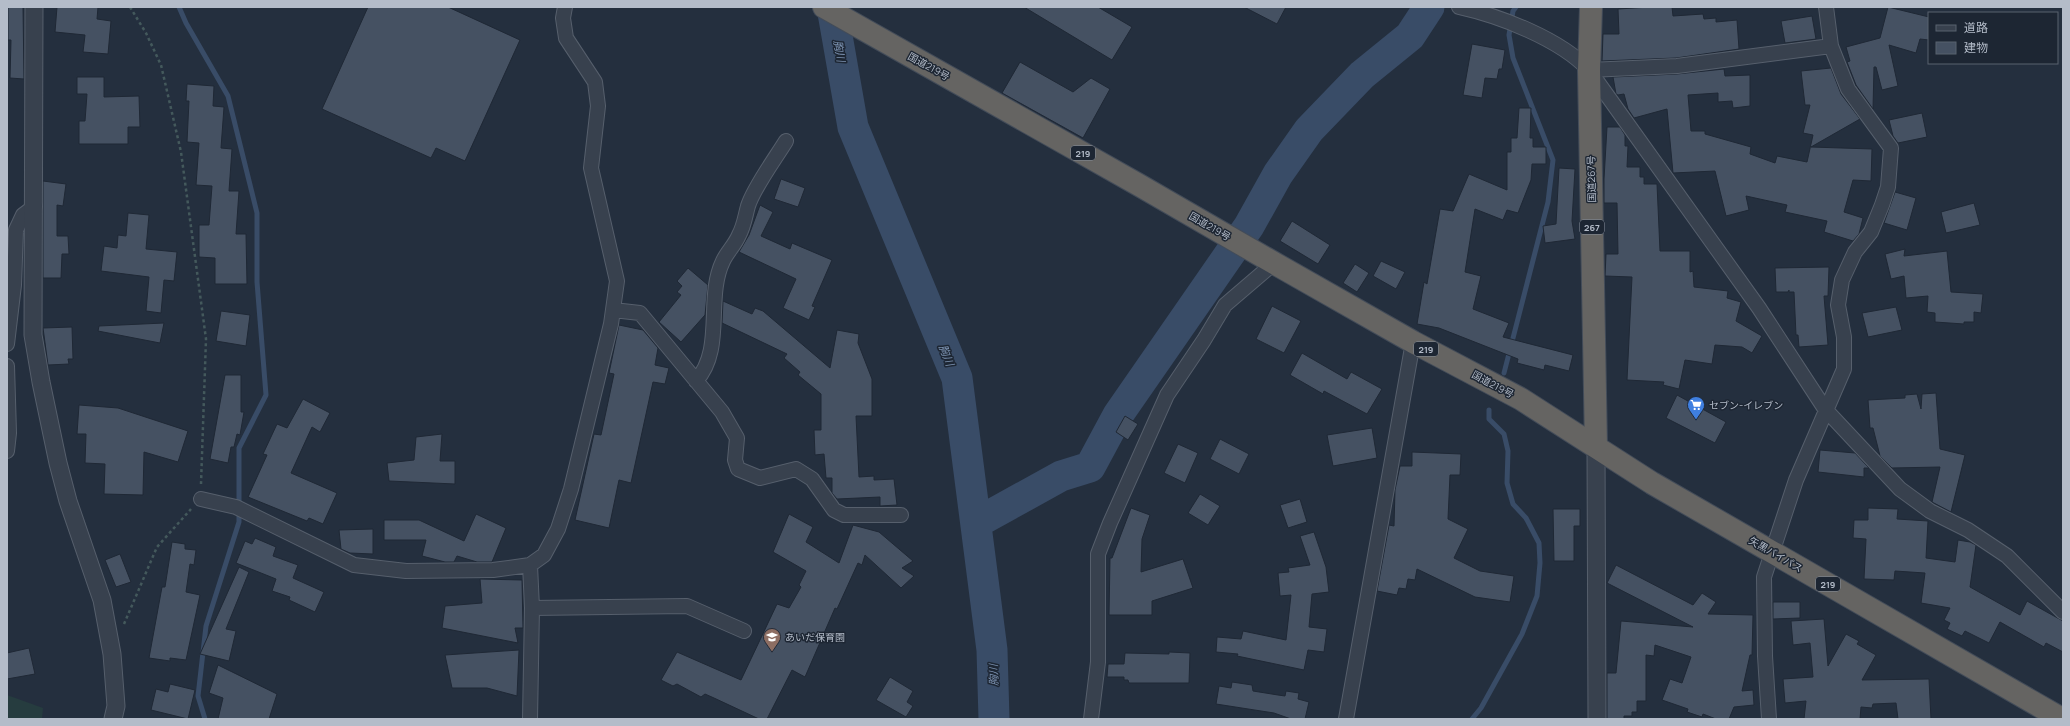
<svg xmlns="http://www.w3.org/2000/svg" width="2070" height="726" viewBox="0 0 2070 726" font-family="Manrope,'Noto Sans JP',sans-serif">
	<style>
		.green { fill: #263c3f }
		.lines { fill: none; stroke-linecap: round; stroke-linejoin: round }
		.stream { stroke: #394c67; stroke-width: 5 }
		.river { stroke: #394c67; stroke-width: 31 }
		.building { fill: #455162; stroke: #1f2835 }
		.minor-casing { stroke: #565f6c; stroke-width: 16 }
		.tertiary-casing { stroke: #565f6c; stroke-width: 19 }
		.trunk-casing { stroke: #434c59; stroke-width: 24 }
		.path { stroke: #44595c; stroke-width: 2.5; stroke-dasharray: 3 3; stroke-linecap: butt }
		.minor { stroke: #38414e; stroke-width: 14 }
		.tertiary { stroke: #38414e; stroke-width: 17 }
		.trunk { stroke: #656462; stroke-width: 22 }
		.labels { text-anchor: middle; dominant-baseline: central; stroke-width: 3; stroke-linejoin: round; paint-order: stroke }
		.shield { fill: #1d2633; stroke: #878f9c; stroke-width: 1 }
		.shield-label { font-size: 9px; font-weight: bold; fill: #b4bcc9 }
		.street-label { font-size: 10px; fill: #b4bcc9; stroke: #1d2633 }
		.poi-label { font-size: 10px; fill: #b4bcc9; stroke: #1d2633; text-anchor: start }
		.water-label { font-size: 11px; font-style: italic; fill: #7c92b1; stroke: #1d2633 }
	</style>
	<rect width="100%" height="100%" fill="#242f3e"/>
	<path class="green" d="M7 695 43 708 42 719H7Z"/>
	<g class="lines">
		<path class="stream" d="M179 7 186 23 228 96 257 213V282L266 395 239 448V522L206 626 198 696 205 719
			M1504 373 1548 202 1553 160 1513 58 1509 35 1513 11 1516 7
			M1472 719 1481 708 1522 634 1537 596 1540 563 1539 543 1526 518 1513 504 1507 483 1508 451 1504 434 1489 419V410"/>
		<path class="river" d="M832 7 853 127 957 378 992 650 994 719
			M976 523 1061 476 1090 467 1118 415 1249 226 1278 174 1309 130 1362 75 1410 36 1429 7"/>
	</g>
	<path class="building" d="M8 7H23L24 79 10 78 11 40H8Z
		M57 7H98L97 19 111 21 108 54 83 52 85 35 55 32Z
		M368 7H448L520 40 465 161 436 148 431 158 322 109Z
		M1024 7H1098L1132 27 1112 60Z
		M1244 7H1286L1277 24Z
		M1650 7H1672L1673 16 1703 14 1704 19 1716 18V22L1737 20 1739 49 1676 58 1602 61 1603 34H1619L1618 9Z
		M1888 7 1929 17V40L1920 39 1916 53 1889 45 1898 86 1882 90 1876 67H1874L1873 109 1856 85 1847 62 1850 61 1846 47 1880 38Z
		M1812 16 1816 39 1785 43 1781 21Z
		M1472 44 1505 50 1502 69H1499L1497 79 1485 78 1482 98 1463 95Z
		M1020 62 1073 92 1091 78 1110 89 1083 138 1002 93Z
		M1831 68 1841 94 1860 119 1811 147 1872 149 1871 181 1853 180 1844 212 1863 218 1859 234 1853 241 1824 232 1827 221 1785 212 1787 205 1746 196 1749 210 1726 216 1715 171 1673 173 1667 109 1634 118 1628 109 1624 94 1618 95 1616 94 1613 77 1677 74 1724 69 1725 76 1750 75V106L1733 108 1732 101 1718 102V93L1688 95 1691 131H1705V134L1751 147 1750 154 1775 163 1777 156 1807 162 1813 135 1803 133 1810 105H1805L1801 71Z
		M77 77H104V97L139 96 140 127H128V144H79V121H85L87 94H77Z
		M187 84 214 86 213 106 224 107 221 148 232 149 229 191H239L236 234H246L247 284H215V258L199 257V225H209L212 186 196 185 199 143 187 142 189 101H186Z
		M1519 108H1531L1530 138H1533V147H1546V164H1532L1531 180 1518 213 1507 210 1503 220 1475 209 1465 272 1481 276 1473 309 1509 323 1503 337 1573 355 1569 371 1545 365 1544 370 1517 363 1518 359 1439 328 1417 324 1424 282 1427 284 1440 209 1453 211 1469 174 1507 190V152H1511V138H1517Z
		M1922 113 1927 137 1898 143 1893 136 1889 120Z
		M1607 127H1620L1625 135V146H1628L1627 167H1640V177H1644V184H1657L1660 251H1690V272L1693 271 1694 287 1728 291 1727 298 1741 302 1736 321 1762 336 1752 353 1742 347 1715 345 1712 364 1685 360 1679 389 1663 385 1664 382 1627 380 1632 277 1605 276 1606 254H1618L1617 203H1604V179Z
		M1559 168 1575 169 1572 221 1575 239 1545 243 1543 226 1556 224Z
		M781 179 805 188 798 207 774 199Z
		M43 181 66 184 63 206 57 205V236H68L69 254H62L61 278H43Z
		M1895 192 1916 198 1907 230 1884 223Z
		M1974 203 1980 225 1946 233 1941 212Z
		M760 205 773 212 761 236 790 249 792 243 832 260 812 306 815 307 809 320 783 308 796 279 739 252 749 235Z
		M128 213 149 215 146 249 177 252 174 281 164 280 161 313 146 311 149 277 101 271 104 246 117 248 118 235 126 236Z
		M1292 221 1330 245 1318 264 1280 241Z
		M1905 249 1904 256 1947 251 1951 292 1983 294 1981 313 1974 312V322H1964V324L1935 322V313L1927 312 1928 296 1906 298 1904 276 1891 279 1885 254Z
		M1381 261 1405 272 1396 289 1373 276Z
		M1355 264 1369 273 1357 292 1343 283Z
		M1829 267 1828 296H1824L1828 345 1799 347 1798 335H1796L1794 292H1789V290L1788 292H1776L1775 268Z
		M688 268 708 285 705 315 681 342 659 322 681 295 677 292 682 286 677 281Z
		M723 301 752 314 755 308 763 311 830 368 837 330 859 334 858 343 872 379V416H856L859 477 874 476V480L894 479 897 505 880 506V497L837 499 832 493V478H826L824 454 815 455 814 430H821V394L798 375 800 372 784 358 787 354 722 323Z
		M1272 306 1301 321 1284 353 1256 339Z
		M1896 307 1902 330 1868 337 1862 313Z
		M221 311 250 315 246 346 216 341Z
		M164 323 160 343 98 331 99 326Z
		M619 325 643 330 658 348 655 365 669 368 665 384 653 382 631 483 619 480 609 528 575 520 594 434 601 435 614 374 609 373Z
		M72 327 73 359H68L69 364 48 365 43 328Z
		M1302 353 1347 379 1351 372 1382 389 1367 414 1324 391 1323 394 1290 375Z
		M225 375H241V412H244L240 435 237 434 234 447H231L228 463 210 459Z
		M1936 393 1940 449 1965 455 1951 512 1932 502 1940 467 1892 468 1880 456 1873 428H1870L1868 400 1905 398V395L1917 394 1921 409 1922 394Z
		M1677 395 1726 422 1715 443 1666 418Z
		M303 399 330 413 320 432 312 427 291 473 337 493 323 524 309 518 307 521 248 497 267 455 263 454 277 424 287 428Z
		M79 405 118 408 188 431 178 462 144 452 143 495 104 494 105 464 85 463 86 434H77Z
		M1125 416 1138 424 1128 440 1116 432Z
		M1372 428 1377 458 1333 466 1327 435Z
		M442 434 440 461H455V484L389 481 387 463 414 460 416 437Z
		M1220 439 1249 454 1239 474 1210 459Z
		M1178 444 1198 453 1185 483 1164 473Z
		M1820 450 1855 453 1869 468H1864V477L1818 472Z
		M1412 452 1461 454 1460 475H1450L1448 519 1468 529 1454 558 1480 571 1514 576 1510 602 1475 597 1417 569 1415 580 1408 579 1406 589 1399 588 1397 595 1377 591 1389 525 1394 526 1395 490 1400 466H1412Z
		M1200 494 1220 506 1208 525 1188 513Z
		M1300 499 1307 522 1288 528 1280 505Z
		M1131 508 1150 515 1142 539 1141 572 1183 559 1193 588 1152 601V615H1109L1110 558H1112Z
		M1868 508 1898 509 1897 519 1928 521 1926 558 1955 562 1958 540 1970 542 1976 545 1970 587 2020 615 2027 601 2063 621V652L2046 643 2044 647 2000 622 1989 643 1965 631 1962 636 1947 629 1950 623 1944 620 1950 608 1921 603 1925 573 1895 571 1894 580 1864 579 1866 539 1853 538 1854 520H1868Z
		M1553 509H1580V526H1574V561H1554Z
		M476 514 506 528 492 562H477L457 556 454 562H445L422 556 426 540H384V520H419L464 541Z
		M789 514 813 527 806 542 839 563 853 525 879 532 913 561 902 568 914 576 901 588 865 555 862 565 858 563 837 609 835 608 805 677 792 670 767 719H759L714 698 705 694 701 697 677 684 673 686 661 680 677 652 741 680 777 604 789 608 801 587 799 585 806 571 773 552Z
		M373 529V554L350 553 341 549 339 530Z
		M1314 532 1326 567 1329 592 1312 594 1309 627 1327 629 1324 652 1308 650 1304 670 1237 656 1238 654 1216 652 1217 637 1241 639 1243 631 1286 640 1291 595 1280 596 1278 573 1289 572 1288 568 1310 565 1300 536Z
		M255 538 276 547 273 556 298 565 293 578 324 592 315 612 289 600 290 597 272 591 276 579 236 563 245 541 252 544Z
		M172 542 185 544V549L196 550 194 565 190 564 186 592 200 595 186 660 170 658V661L149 658 162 587H165Z
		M120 554 131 582 116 587 105 560Z
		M1616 565 1693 605 1702 593 1716 602 1708 614 1753 615 1752 655H1750L1742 691 1753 690 1754 705 1734 707 1729 719H1716L1703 714 1702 717 1687 712 1688 709 1662 700 1670 679 1682 683 1691 657 1655 645 1654 656 1646 655V701H1637V712H1632V716H1624V719H1607V673H1616L1621 621 1693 627 1607 583Z
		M239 567 249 572 226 629 236 631 229 661 200 654Z
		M480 579 522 580 523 628H515L518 643 442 628 445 606 482 603Z
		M1773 602H1800V618L1773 619Z
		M1824 619 1828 666 1846 634 1859 641 1857 644 1876 655 1862 680 1929 679 1931 719H1898L1896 703 1873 704 1872 708 1861 707 1860 719H1804L1806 701 1785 703 1783 679 1813 677 1810 643 1793 645 1791 621Z
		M29 648 35 674 7 679V653Z
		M519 650 517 696 487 688H452L445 655Z
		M1169 652 1190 653 1189 683H1129L1128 680H1124V677H1107L1108 664H1124L1125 653 1169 654Z
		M218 665 277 694 269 719H218L223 698 209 693Z
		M890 677 913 691 907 702 913 706 906 717 876 700Z
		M1232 682 1252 685 1253 691 1278 695 1285 696 1286 691 1299 693 1298 699 1309 702 1305 719H1291L1274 713 1216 704 1219 686 1231 688Z
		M170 684 195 690 188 719 151 710 156 689 168 692Z"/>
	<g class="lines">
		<defs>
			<path id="minor" d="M1459 7C1500 16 1560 39 1589 70L1759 308 1825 409 1900 489 1930 511 1968 530 2007 556 2063 612
				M1589 70 1677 66 1831 46
				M613 310 640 313 722 412 737 438 735 460 738 469 760 478 796 469 812 479 834 510 844 515H901
				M7 344 14 285 16 230 23 215 35 206
				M7 366 9 433 7 451
				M696 381C725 349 705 298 723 261 727 252 735 245 739 235 744 226 745 217 748 206 754 187 775 159 786 141
				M201 499 236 507 354 565 406 571 493 570 530 565 544 555 558 529 571 489 611 324 617 281 591 168 598 106 595 82 566 38 563 18 565 7
				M532 608 687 606 744 631
				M530 719 532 608 530 565
				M1091 719 1098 662V554L1110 523 1167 395 1204 340 1225 305 1274 263
				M1346 719 1413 342
				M1769 719 1765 656 1764 577 1796 480 1844 369V337L1838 305 1842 280 1855 252 1871 232 1882 205 1888 187 1891 148 1848 89 1831 46 1826 7"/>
			<path id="tertiary" d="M34 7 33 335 41 382 58 463 68 501 102 600 112 654 116 706 113 719
				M1596 446 1597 719"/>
			<path id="trunk" d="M824 7 1139 185 1274 263 1413 342 1521 399 1652 483 2062 719
				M1591 7 1589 70 1596 446"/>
		</defs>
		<use href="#minor" class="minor-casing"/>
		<use href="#tertiary" class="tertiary-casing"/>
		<use href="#trunk" class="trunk-casing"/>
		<path class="path" d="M130 7 146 33 161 65 181 152 206 339 201 484
			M124 624 157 547 191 509"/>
		<use href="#minor" class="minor"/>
		<use href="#tertiary" class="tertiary"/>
		<use href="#trunk" class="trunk"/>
	</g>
	<defs>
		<symbol id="supermarket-pin" viewBox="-11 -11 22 30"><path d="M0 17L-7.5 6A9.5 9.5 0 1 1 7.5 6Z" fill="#3f7fe0" stroke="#1d2633"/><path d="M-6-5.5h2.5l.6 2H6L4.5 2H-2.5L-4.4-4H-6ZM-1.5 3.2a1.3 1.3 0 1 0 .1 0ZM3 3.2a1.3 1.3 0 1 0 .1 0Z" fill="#fff"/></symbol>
		<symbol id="school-pin" viewBox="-11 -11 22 30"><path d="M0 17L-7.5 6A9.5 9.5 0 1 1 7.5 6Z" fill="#8d6e63" stroke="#1d2633"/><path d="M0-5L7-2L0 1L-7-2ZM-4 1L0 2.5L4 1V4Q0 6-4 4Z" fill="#fff"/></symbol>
	</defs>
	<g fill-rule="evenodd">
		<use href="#supermarket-pin" x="1686" y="395" width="20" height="27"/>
		<use href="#school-pin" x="762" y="627" width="20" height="27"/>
	</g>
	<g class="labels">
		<g class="shield">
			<rect x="1071" y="146" width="24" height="14" rx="3"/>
			<rect x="1580" y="220" width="24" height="14" rx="3"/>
			<rect x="1414" y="342" width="24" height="14" rx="3"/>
			<rect x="1816" y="577" width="24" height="14" rx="3"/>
		</g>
		<g class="shield-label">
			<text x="1083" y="153">219</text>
			<text x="1592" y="227">267</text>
			<text x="1426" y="349">219</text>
			<text x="1828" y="584">219</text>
		</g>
		<g class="street-label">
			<text transform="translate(929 66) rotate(29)">国道219号</text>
			<text transform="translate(1591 179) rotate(-91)">国道267号</text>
			<text transform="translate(1210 226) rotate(30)">国道219号</text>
			<text transform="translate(1493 384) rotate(28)">国道219号</text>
			<text transform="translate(1776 554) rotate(30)">矢黒バイパス</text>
		</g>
		<g class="poi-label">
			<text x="1709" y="405">セブン-イレブン</text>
			<text x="785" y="637">あいだ保育園</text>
		</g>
		<g class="water-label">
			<text transform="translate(840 51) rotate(80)">胸川</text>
			<text transform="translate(947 355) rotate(68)">胸川</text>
			<text transform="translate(993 675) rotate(-91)">胸川</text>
		</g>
	</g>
	<rect width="2070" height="726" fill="none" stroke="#b4bcc9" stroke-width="16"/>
	<rect x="1928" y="12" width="130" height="52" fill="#1d2633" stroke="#59626f"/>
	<rect x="1936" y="25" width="20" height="6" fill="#38414e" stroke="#59626f"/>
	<text x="1964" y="32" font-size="12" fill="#b4bcc9">道路</text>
	<rect x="1936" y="42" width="20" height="12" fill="#455162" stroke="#59626f"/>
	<text x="1964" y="52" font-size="12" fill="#b4bcc9">建物</text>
</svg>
